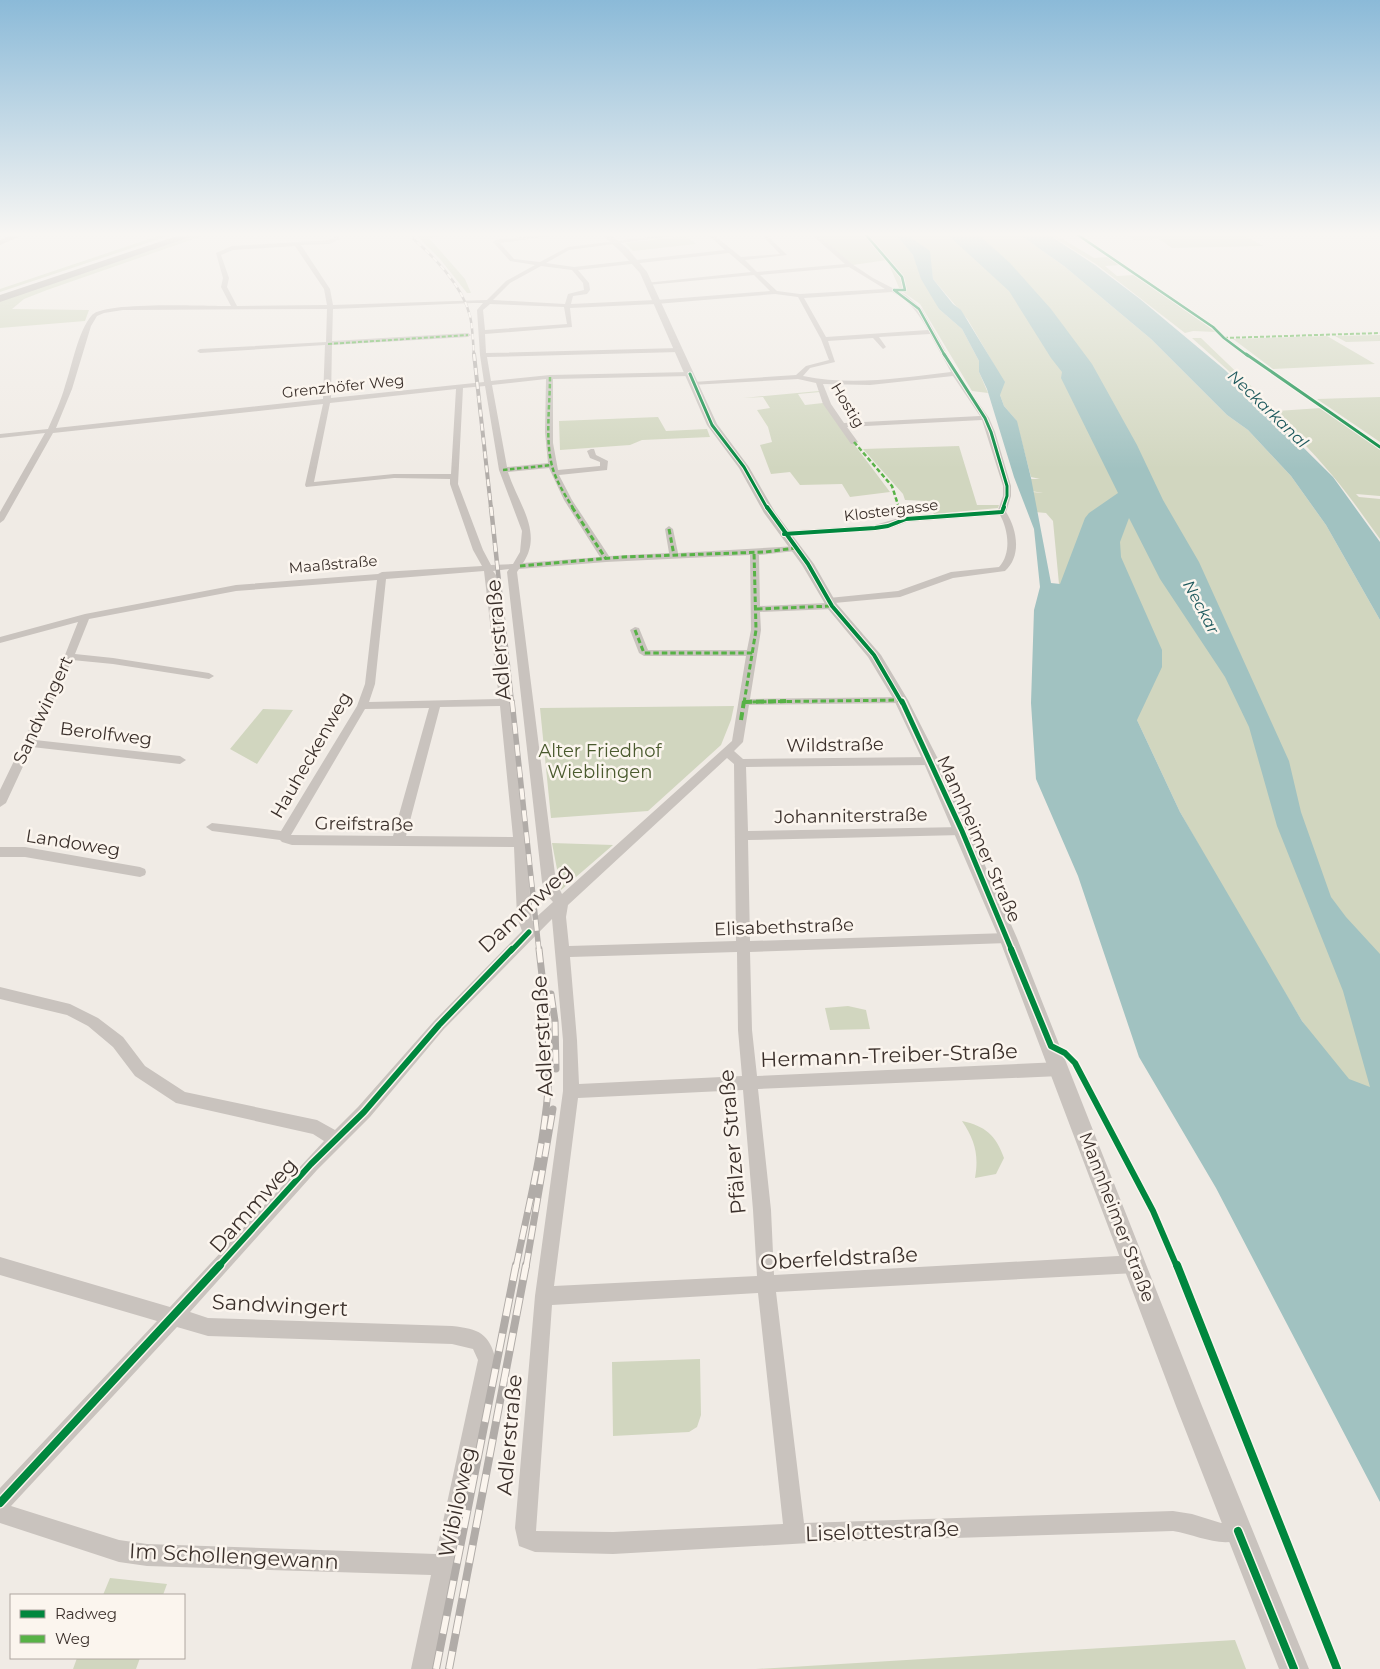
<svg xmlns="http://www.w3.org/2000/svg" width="1380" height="1669" viewBox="0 0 1380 1669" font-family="Montserrat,sans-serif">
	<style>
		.green { fill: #d1d6bf }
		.water { fill: #a1c2c1; fill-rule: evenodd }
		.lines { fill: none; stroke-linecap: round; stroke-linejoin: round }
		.minor { fill: #c9c3be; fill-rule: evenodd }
		.tertiary { fill: #c9c3be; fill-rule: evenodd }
		.secondary { fill: #bab3ae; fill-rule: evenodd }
		.motorway { fill: #afaaa4; fill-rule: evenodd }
		.rail-far5-casing { stroke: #b1aca8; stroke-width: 2.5 }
		.rail-far4-casing { stroke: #b1aca8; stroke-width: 4 }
		.rail-far3-casing { stroke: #b1aca8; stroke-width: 4.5 }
		.rail-far2-casing { stroke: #b1aca8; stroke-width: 5.5 }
		.rail-far1-casing { stroke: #b1aca8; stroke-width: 7 }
		.rail-casing { stroke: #b1aca8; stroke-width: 8 }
		.rail-far5 { stroke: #fbf5ee; stroke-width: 2; stroke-dasharray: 5.5; stroke-linecap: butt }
		.rail-far4 { stroke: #fbf5ee; stroke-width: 2.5; stroke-dasharray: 7; stroke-linecap: butt }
		.rail-far3 { stroke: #fbf5ee; stroke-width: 3; stroke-dasharray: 9; stroke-linecap: butt }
		.rail-far2 { stroke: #fbf5ee; stroke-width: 4; stroke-dasharray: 11; stroke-linecap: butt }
		.rail-far1 { stroke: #fbf5ee; stroke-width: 5; stroke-dasharray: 14; stroke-linecap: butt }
		.rail { stroke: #fbf5ee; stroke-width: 6; stroke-dasharray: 18; stroke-linecap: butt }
		.quiet-far3 { stroke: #57b246; stroke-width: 2; stroke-dasharray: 4 2; stroke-linecap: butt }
		.quiet-far2 { stroke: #57b246; stroke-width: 2.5; stroke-dasharray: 4.5 2.5; stroke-linecap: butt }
		.quiet-far1 { stroke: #57b246; stroke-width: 3; stroke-dasharray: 5.5 3; stroke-linecap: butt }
		.quiet { stroke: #57b246; stroke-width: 4; stroke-dasharray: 8 4; stroke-linecap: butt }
		.cycleway-far5-casing { stroke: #fbf5ee; stroke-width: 4 }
		.cycleway-far4-casing { stroke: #fbf5ee; stroke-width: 5 }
		.cycleway-far3-casing { stroke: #fbf5ee; stroke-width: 6 }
		.cycleway-far2-casing { stroke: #fbf5ee; stroke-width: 8 }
		.cycleway-far1-casing { stroke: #fbf5ee; stroke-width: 9 }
		.cycleway-casing { stroke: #fbf5ee; stroke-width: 11 }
		.cycleway-far5 { stroke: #00873e; stroke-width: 2.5 }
		.cycleway-far4 { stroke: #00873e; stroke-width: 3 }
		.cycleway-far3 { stroke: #00873e; stroke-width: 4 }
		.cycleway-far2 { stroke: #00873e; stroke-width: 5 }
		.cycleway-far1 { stroke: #00873e; stroke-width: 6 }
		.cycleway { stroke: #00873e; stroke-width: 8 }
		.labels { text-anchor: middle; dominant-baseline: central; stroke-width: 5; stroke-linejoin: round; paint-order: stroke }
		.far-street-label { font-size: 15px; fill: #3b302b; stroke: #fbf5ee }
		.far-water-label { font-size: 16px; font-style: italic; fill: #1f5a5e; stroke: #fbf5ee }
		.street-label { font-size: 18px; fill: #3b302b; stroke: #fbf5ee }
		.park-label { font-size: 18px; fill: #4a5a2e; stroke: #fbf5ee }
		.near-street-label { font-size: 21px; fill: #3b302b; stroke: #fbf5ee }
	</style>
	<rect width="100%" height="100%" fill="#f0ebe5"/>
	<path class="green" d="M161 235H171L0 292V289Z
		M196 235H205L47 290 24 299 12 309 89 310 85 321 0 328V301Z
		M416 235H450L429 238 465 279 471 293H467L440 259Z
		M817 235H896L913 255 939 309 962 329 979 361V372L988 393 972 391 920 304 900 290 887 260 853 265Z
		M907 235H1020L1064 266 1151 339 1227 415 1248 430 1291 476 1326 525 1380 620V1128L1302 1021 1247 930 1180 812 1137 720 1059 584 1053 521 1046 513 1035 512 1032 492 1043 493 1031 491 1029 479H1040L1031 477 1016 420 1004 406 1000 395 993 363 968 320 933 279 929 251Z
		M1050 235H1056L1094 258 1108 257 1121 265 1105 266 1117 276 1135 275 1216 332 1193 331 1185 333 1096 264Z
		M1126 235H1244L1263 246 1172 248 1159 239 1134 240Z
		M686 236 696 244 633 251 625 243Z
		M1380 335V341L1346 342 1335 336Z
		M1327 336 1375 364 1273 369 1233 339Z
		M1192 338H1201L1277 411 1321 408 1380 449V496L1356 494 1359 497 1380 499V539C1364 517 1349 495 1332 475 1290 425 1240 381 1192 338Z
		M819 391 820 392 798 394 805 405 823 403 890 492 850 497 842 484 800 485 790 472 771 474 760 445 772 442 768 427 757 410 770 408 763 397 743 398Z
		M1380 397V442L1317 399Z
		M658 417 666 431 707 429 710 437 642 440 630 445 560 450 559 421Z
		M959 446 977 505H999L998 508 934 514 926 501 905 500 903 494 863 449Z
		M734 706 731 720 721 745 648 811 551 818 540 708Z
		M263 709 293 710 257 764 230 749Z
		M552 843 613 845 561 890Z
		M848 1006 866 1010 870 1029 830 1030 825 1008Z
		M962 1121C985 1126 996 1135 1004 1158L996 1174 975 1178C979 1155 975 1140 962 1121Z
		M700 1359 701 1415 697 1427 689 1432 613 1436 612 1362Z
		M110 1578 167 1584 163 1595H103Z
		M1235 1640 1246 1669H756Z
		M77 1658H140L136 1669H73Z"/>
	<path class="water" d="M896 235H907L930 251 933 279 953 304 961 310 1005 382 1000 395 1004 406 1017 421 1031 478 1051 583 1060 584 1085 518 1089 513 1118 493 1061 378 1062 372 1051 358 1009 291 948 235H979L1010 263 1051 309 1092 364 1137 445 1163 500 1199 562 1289 761 1301 812 1331 897 1346 917 1380 954V1502L1216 1188 1139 1057 1078 876 1036 779 1031 703 1034 610 1040 587 1034 529 1014 477 987 389 979 372V361L962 329 939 309 921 279 913 255ZM1129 518 1160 579 1225 677 1249 727 1277 826 1343 991 1370 1087 1349 1079 1302 1021 1180 812 1137 720 1162 667V650L1121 557 1120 542Z
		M1020 235H1049L1095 265 1140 299 1225 370 1333 477 1380 542V620L1326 525 1291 476 1248 430 1227 415 1151 339 1064 266Z"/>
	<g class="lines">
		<path class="minor" d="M332 235H337L340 239 330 244 301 245 330 289 333 305 487 300 506 281 535 265 510 261 493 242 496 240 539 235H557L500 243 514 259 540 262 568 247 664 235H681L569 250 546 263 574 267 725 250 708 235H714L741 257 780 254 762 235H767L787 255 745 260 757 272 845 264 812 235H818L852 264 873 278 906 295 922 309 958 374 989 418 995 432 1011 486V496L1006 512C1017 529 1022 556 1005 571L953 578 900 597 834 603 837 606 832 609 760 612 761 630 750 699 901 697 906 700 901 703 749 705 743 742 734 751 743 759 931 757 937 761 931 765 746 767 748 831 962 827 966 828 968 831 966 834 962 835 748 840 750 941 1008 933 1013 934 1015 938 1013 942 1008 943 750 952 752 1030 757 1076 1060 1062 1065 1064 1068 1069 1065 1074 1060 1076 758 1089 771 1210 774 1275 1136 1255 1142 1258 1145 1264 1142 1270 1136 1273 776 1292 804 1523 1173 1511 1192 1514 1221 1523 1238 1521 1245 1524 1248 1531 1245 1538C1221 1549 1198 1535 1173 1531L827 1542 613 1554 535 1552 519 1546 515 1528 535 1296 563 1091V1040L552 919 444 1029 370 1117 317 1170 190 1312 208 1318 452 1326C479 1329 489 1333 496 1360L433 1669H411L431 1575 147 1566 119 1562 0 1523V1488L157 1321 0 1275V1257L170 1307 324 1141 313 1134 176 1103 135 1076 113 1047 88 1026 67 1015 0 999V987L70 1004 98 1018 123 1037 145 1066 185 1092 317 1120 335 1130 358 1107 434 1021 522 931 517 917 514 847 292 845 282 842 280 840 212 831 206 827 212 823 281 831 357 706 365 684 377 580 236 591 89 619 75 654 113 658 209 673 214 676 209 679 113 664 72 660 35 740 180 756 186 760 180 764 32 747 6 803 0 807V790L65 655 78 622 0 643V637L85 614 236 585 378 574 382 572 482 566 473 550 450 484V479L394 478 306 487 305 485 323 404 53 433 4 520 0 523V512L45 433 0 438V434L48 429C54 415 61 401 65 386 72 366 78 331 92 315 104 301 208 306 231 306L221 287 223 278 216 253 232 246 329 240 334 238ZM295 246 324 289 327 305 237 306 227 287 229 278 221 255 233 250ZM729 253 751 272 645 283 648 285 754 275 770 291 656 300 571 304 573 296 587 294 590 290 589 283 578 270ZM541 266 572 270 583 283 584 290 568 294 565 304 493 300 510 283ZM849 267 885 289 800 294 777 291 760 275ZM892 292C910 301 918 313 928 330L826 337 804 298ZM775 294 798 297 821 339 829 360 806 366 796 375 693 382 691 383V385L798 379 816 383 823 404 851 444H854L858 442 847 427 982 420 1003 486V496L998 510 906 516 875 525 784 531 780 534 781 536 875 531 891 528 907 522 1000 515C1008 529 1012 553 999 567L951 572 898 591 829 598 824 601 827 603 760 606 759 555 795 551 798 550V546L678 553 673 529 669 526 665 529 669 553 609 556 572 500 559 475 607 470 608 461 596 455 594 449H591L587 451 590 458 600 462V466L558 470 553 443V379L690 376 693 374 690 372 550 375 491 381 487 357 679 352 682 350 679 348 486 353 485 334 572 327 570 308 656 304ZM473 303H483L477 310 480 355 484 382 331 398 332 345 468 337 471 335 468 333 332 341 333 309ZM490 304 564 307 567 324 485 330 483 310ZM327 309 326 342 200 349 197 351 200 353 325 345 323 399 56 428 72 389 91 326 97 316 104 313 123 310ZM930 334 951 372C901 378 852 386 803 376L810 368 835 362 828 341 873 338 883 349 886 347 879 337ZM953 376 980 416 844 423 831 404 823 384 870 385ZM546 379 545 432 548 463 507 467 492 385ZM485 386 499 470 522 531 520 552 513 564 491 565 483 550 458 484 463 388ZM456 389 451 474H394L314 482 330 403ZM549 468 564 500 600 557 523 563C544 532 517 502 508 472ZM750 555 751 630 747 650H648L639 628 635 627 630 630 639 653 644 656H746L732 741 562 894 556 882 517 572 519 569 606 562ZM509 569 507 572 542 882 547 895 553 902 532 921 526 842 496 575 493 571ZM484 571 499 699 369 702 375 684 386 579ZM500 706 513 837 406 836 440 707ZM429 708 393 836 291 835 365 709ZM727 758 734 764 736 941 569 946 566 917 568 905ZM737 952 738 1030 742 1076 579 1084 577 1040 570 957ZM743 1090 753 1210 757 1276 554 1286 578 1098ZM758 1293 783 1524 613 1532 536 1531 552 1305ZM177 1327 208 1336 452 1344 473 1349 478 1360 436 1554 147 1544 119 1540 11 1506Z
			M0 847H25L140 867 145 869 146 872 145 875 140 877 25 857H0Z"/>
		<path class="tertiary" d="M603 235H611L628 249 647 272 717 424 749 467 775 512 814 564 837 604 881 655 908 700 939 761 1017 938 1202 1406 1309 1669H1279L1176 1406 999 938 923 761 894 700 868 657 828 609 802 565 764 513 739 468 707 425 640 273 622 253Z"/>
		<path class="secondary" d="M11 235H23L0 245V240Z"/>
		<path class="motorway" d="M180 235H196L0 302V295Z"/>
		<defs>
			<path id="rail-far5" d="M409 235C433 256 462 284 470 316 473 329 473 343 474 356"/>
			<path id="rail-far4" d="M474 354 491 508"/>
			<path id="rail-far3" d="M491 507 512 703"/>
			<path id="rail-far2" d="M512 701 539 951"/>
			<path id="rail-far1" d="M551 994 555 1021 556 1069
				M516 1267C528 1208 543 1150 548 1090 552 1043 544 996 539 949
				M526 1267 553 1109"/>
			<path id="rail" d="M436 1669 516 1265
				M449 1669 526 1265"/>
		</defs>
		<use href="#rail-far5" class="rail-far5-casing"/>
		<use href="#rail-far4" class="rail-far4-casing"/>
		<use href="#rail-far3" class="rail-far3-casing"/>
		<use href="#rail-far2" class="rail-far2-casing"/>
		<use href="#rail-far1" class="rail-far1-casing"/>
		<use href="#rail" class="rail-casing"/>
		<use href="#rail-far5" class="rail-far5"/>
		<use href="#rail-far4" class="rail-far4"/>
		<use href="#rail-far3" class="rail-far3"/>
		<use href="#rail-far2" class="rail-far2"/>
		<use href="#rail-far1" class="rail-far1"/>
		<use href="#rail" class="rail"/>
		<path class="quiet-far3" d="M1224 338 1380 333
			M328 344 468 335"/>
		<path class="quiet-far2" d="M550 377C550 406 545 438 552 466 556 481 565 495 573 508
			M854 442 892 486 899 508
			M503 470 552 465"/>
		<path class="quiet-far1" d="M572 507 606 559
			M898 507 900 512
			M669 529 674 555
			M520 566 623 557 765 552 795 548
			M757 609 832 606
			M635 630 644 653H753
			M744 702 901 700
			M744 703 756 630 754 552"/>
		<path class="quiet" d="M744 702 786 701
			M741 720 744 701"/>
		<defs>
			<path id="cycleway-far5" d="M866 235 902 277 905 290H894
				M1078 235 1213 327 1224 338 1248 356
				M894 290 919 309 945 356"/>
			<path id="cycleway-far4" d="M944 354 985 418 991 432 1007 486V496L1003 508
				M1246 354 1380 447
				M690 374 712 425 744 467 767 508"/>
			<path id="cycleway-far3" d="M767 507 808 564 832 606 874 655 902 703
				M784 534 875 528 888 526 906 519 1002 512 1004 507"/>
			<path id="cycleway-far2" d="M902 701 962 831 1012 951
				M511 951 529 932"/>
			<path id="cycleway-far1" d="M1011 949 1051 1046 1065 1053 1075 1063 1153 1211 1177 1267
				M218 1267 311 1164 364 1112 439 1025 512 949"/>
			<path id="cycleway" d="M1177 1265 1337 1669
				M0 1503 220 1265
				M1238 1531 1294 1669"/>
		</defs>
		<use href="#cycleway-far5" class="cycleway-far5-casing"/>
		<use href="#cycleway-far4" class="cycleway-far4-casing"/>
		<use href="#cycleway-far3" class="cycleway-far3-casing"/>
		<use href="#cycleway-far2" class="cycleway-far2-casing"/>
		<use href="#cycleway-far1" class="cycleway-far1-casing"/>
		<use href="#cycleway" class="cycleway-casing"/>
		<use href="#cycleway-far5" class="cycleway-far5"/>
		<use href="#cycleway-far4" class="cycleway-far4"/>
		<use href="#cycleway-far3" class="cycleway-far3"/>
		<use href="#cycleway-far2" class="cycleway-far2"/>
		<use href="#cycleway-far1" class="cycleway-far1"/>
		<use href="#cycleway" class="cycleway"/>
	</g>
	<linearGradient id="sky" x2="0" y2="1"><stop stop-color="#8bbad8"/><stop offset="0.5" stop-color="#f8f6f3"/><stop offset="1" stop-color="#f8f6f3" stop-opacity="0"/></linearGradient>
	<rect width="1380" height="469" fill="url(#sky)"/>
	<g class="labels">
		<g class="far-street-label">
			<text transform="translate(343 386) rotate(-6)">Grenzhöfer Weg</text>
			<text transform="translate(848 405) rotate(59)">Hostig</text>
			<text transform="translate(891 510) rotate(-7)">Klostergasse</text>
			<text transform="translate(333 564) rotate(-5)">Maaßstraße</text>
		</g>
		<g class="far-water-label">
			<text transform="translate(1268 409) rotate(44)">Neckarkanal</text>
			<text transform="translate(1201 607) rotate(62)">Neckar</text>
		</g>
		<g class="street-label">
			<text transform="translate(43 710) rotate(-65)">Sandwingert</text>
			<text transform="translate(106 734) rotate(7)">Berolfweg</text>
			<text transform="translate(835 745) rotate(-1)">Wildstraße</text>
			<text transform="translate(311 755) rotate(-60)">Hauheckenweg</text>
			<text transform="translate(851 816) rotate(-1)">Johanniterstraße</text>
			<text transform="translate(364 824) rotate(1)">Greifstraße</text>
			<text transform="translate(979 839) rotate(66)">Mannheimer Straße</text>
			<text transform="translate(73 843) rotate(9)">Landoweg</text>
			<text transform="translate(784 927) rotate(-2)">Elisabethstraße</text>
			<text transform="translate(1117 1217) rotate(69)">Mannheimer Straße</text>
		</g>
		<g class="park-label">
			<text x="600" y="751">Alter Friedhof<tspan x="600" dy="21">Wieblingen</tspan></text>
		</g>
		<g class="near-street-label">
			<text transform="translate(498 640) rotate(-95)">Adlerstraße</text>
			<text transform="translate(525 908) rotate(-43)">Dammweg</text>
			<text transform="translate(542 1036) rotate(-93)">Adlerstraße</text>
			<text transform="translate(889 1055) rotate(-2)">Hermann-Treiber-Straße</text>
			<text transform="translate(732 1142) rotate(-95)">Pfälzer Straße</text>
			<text transform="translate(253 1205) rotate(-48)">Dammweg</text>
			<text transform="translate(839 1258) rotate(-3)">Oberfeldstraße</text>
			<text transform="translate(280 1305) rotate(3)">Sandwingert</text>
			<text transform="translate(509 1435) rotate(-85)">Adlerstraße</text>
			<text transform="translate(457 1502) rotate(-78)">Wibiloweg</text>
			<text transform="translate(882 1531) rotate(-2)">Liselottestraße</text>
			<text transform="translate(234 1556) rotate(3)">Im Schollengewann</text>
		</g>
	</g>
	<rect x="10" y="1594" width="175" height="65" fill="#fbf5ee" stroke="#aea6a0"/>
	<rect x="20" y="1610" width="25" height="8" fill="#00873e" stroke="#aea6a0"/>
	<text x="55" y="1619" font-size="15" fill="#3b302b">Radweg</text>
	<rect x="20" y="1635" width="25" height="8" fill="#57b246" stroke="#aea6a0"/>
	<text x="55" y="1644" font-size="15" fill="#3b302b">Weg</text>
</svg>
